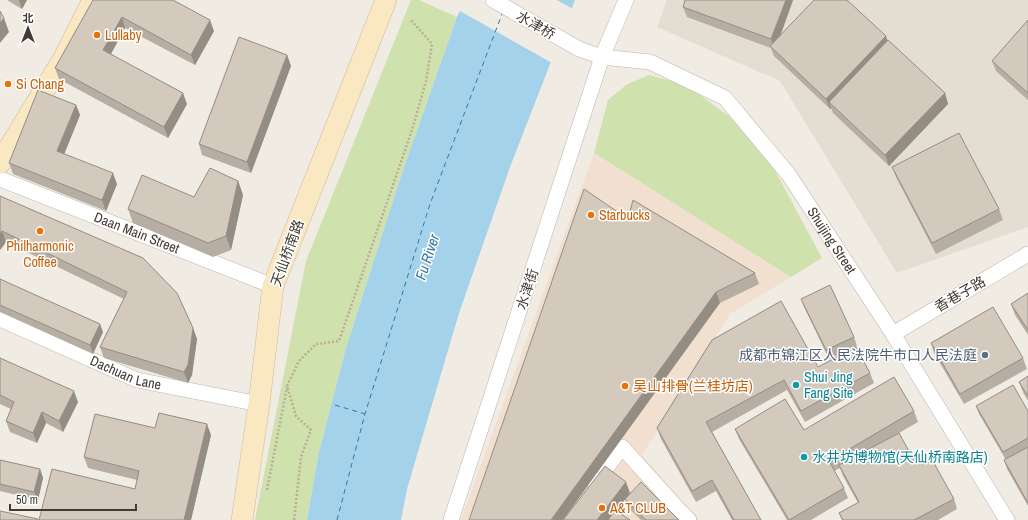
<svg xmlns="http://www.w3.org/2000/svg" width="1028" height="520" viewBox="0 0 1028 520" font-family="'Archivo Narrow','Noto Sans SC',sans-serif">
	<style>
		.residential { fill: #e4ddd2 }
		.commercial { fill: #f1e0cf }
		.green { fill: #cfe2ae }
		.water { fill: #a3d2ea }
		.pier { fill: #f0ebe3 }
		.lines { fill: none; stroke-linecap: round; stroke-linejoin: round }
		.ferry { stroke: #34799d; stroke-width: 1; stroke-dasharray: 5 4; stroke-linecap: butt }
		.street-casing { stroke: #beb5aa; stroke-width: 16 }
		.secondary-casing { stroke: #cdba96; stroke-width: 22 }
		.path { stroke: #bbac99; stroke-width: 2.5; stroke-dasharray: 2 2; stroke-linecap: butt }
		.street { stroke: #fff; stroke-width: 15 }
		.secondary { stroke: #fae8c3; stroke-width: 21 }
		.wall { fill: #b6ada3 }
		.shaded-wall { fill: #948d84 }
		.building { fill: #d4c9bd; stroke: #948d84 }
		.food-dot { fill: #e8710a; stroke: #fff; stroke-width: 1.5 }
		.service-dot { fill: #5c6f8a; stroke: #fff; stroke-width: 1.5 }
		.culture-dot { fill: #0f9aa8; stroke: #fff; stroke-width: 1.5 }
		.labels { text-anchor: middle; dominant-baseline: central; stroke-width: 3; stroke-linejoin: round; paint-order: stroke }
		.street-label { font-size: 14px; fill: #413b34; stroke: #fff }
		.food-label { font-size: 14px; fill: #c56008; stroke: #fff; text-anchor: start }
		.service-label { font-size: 14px; fill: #4e5e75; stroke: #fff; text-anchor: end }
		.culture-label { font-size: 14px; fill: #0d838f; stroke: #fff; text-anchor: start }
		.water-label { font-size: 15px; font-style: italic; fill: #34799d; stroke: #fff }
	</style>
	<rect width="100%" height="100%" fill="#f0ebe3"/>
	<path class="residential" d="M667 0H1028V227L897 273 780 81 657 27Z"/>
	<path class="commercial" d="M594 153 791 277 730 314 642 455 699 520H461Z"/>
	<path class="green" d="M411 0H419L457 17 401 176 346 348 319 452 307 520H255L306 261Z
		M649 75 686 85 730 117 772 165 822 258 791 277 594 153 608 100 626 85Z"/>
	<path class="water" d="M465 0H575L510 167 459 313 407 489 401 520H307L319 452 346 348 401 176 457 17Z"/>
	<path class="pier" d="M463 0H557L573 9 552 63 458 10Z"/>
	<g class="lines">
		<path class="ferry" d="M335 405 365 414
			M337 520 365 414 430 204 502 14"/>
		<defs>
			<g id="street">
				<path id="s1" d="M493 0 579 49 602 57 650 62 725 98 789 175 893 334 1007 520"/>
				<path id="s2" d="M0 179 273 286"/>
				<path id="s3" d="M0 319 137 380 259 404"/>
				<path d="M893 334 1028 254"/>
				<path d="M595 483 622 447 679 510 689 520"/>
				<path d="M451 520 602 57 626 0"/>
			</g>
			<path id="secondary" d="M0 163 64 58 93 0
				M242 520 259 404 273 286 386 0"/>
		</defs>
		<use href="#street" class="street-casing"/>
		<use href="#secondary" class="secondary-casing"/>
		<path class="path" d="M267 490 287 387
			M294 520 301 457 311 430 296 416 287 386 299 361 316 344 339 341 412 130 426 81 432 44 410 19"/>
		<use href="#street" class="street"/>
		<use href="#secondary" class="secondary"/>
	</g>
	<path class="wall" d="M7 0H27L22 9Z
		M93 0 214 31 195 65 125 28 111 54 187 104 168 138 59 79 55 68Z
		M793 0 781 34 887 41 945 93 948 104 889 166 833 113 831 108 830 109 774 56 771 48 687 17 683 7Z
		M1028 20V100L996 71 992 61Z
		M287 55 291 66 251 173 202 155 199 144Z
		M76 105 80 115 64 154 117 184 106 211 13 174 9 163Z
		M892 167 999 209 1003 220 936 254 896 177Z
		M238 181 243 195 231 250 213 257 133 223 128 209 194 197Z
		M0 196 193 328 197 339 192 375 188 383 104 358 100 347 124 299 6 242 0 250Z
		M628 219 755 273 759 284 720 303Z
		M0 279 103 332 93 354 0 312Z
		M1028 293V335L1015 315 1011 304Z
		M801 299 854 337 857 346 829 359 804 307Z
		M712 340 818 367 870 373 874 383 805 422 787 390 712 432 761 520H732L716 491 696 502 661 439 657 428Z
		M931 343 1023 358 1027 369 964 404 934 353Z
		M0 358 78 402 63 432 46 423 37 443 10 432 6 421 11 409 0 404Z
		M1028 376V401L1023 392 1019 382Z
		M976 406 1028 411V506L1007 469 1004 460H1006L979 414Z
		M914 411 918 422 899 433 916 464 954 499 957 509 938 520H842L839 513 858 503 843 476 840 468 834 471 844 488 848 498 811 520H787L739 439 735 429 804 430Z
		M155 428 211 435 191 520H39L135 489 137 480 88 468 84 457Z
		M0 460 40 469 43 478 38 500 0 491Z
		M630 493 628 495 679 520H641L628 507 625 499 616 511 563 520Z"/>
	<path class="shaded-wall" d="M19 0H27L22 9Z
		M786 0H793L775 50 771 39Z
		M122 17 125 28 107 61 103 50Z
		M4 18 9 32 0 43V23Z
		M210 20 214 31 195 65 191 55Z
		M886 36 890 47 829 102 831 108 830 109 826 99Z
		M287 55 291 66 251 173 247 162Z
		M183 93 187 104 168 138 164 127Z
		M945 93 948 104 889 166 885 155Z
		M76 105 80 115 61 162 57 151Z
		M113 173 117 184 106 211 102 200Z
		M238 181 243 195 231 250 226 236Z
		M2 231 6 242 0 250V234Z
		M716 292 720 303 563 520H551Z
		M100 324 103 332 93 354 90 345Z
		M193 328 197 339 192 375 188 383 184 372Z
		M74 391 78 402 63 432 59 421Z
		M42 412 46 423 37 443 33 433Z
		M207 424 211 435 191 520H184Z
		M40 469 43 478 38 500 34 492Z
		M626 482 630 493 609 520H597Z"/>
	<path class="building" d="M93 0H173L210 20 191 55 122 17 103 50 183 93 164 127 55 68Z
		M685 0H786L771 39 683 7Z
		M814 0H847L886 36 826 99 770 46Z
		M0 11 4 18 0 23Z
		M1028 20V93L992 61Z
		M239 37 287 55 247 162 199 144Z
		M888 40 945 93 885 155 829 102Z
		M38 90 76 105 57 151 113 173 102 200 9 163Z
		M959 133 999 209 932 243 892 167Z
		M210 168 238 181 226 236 208 243 128 209 142 175 194 197Z
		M584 189 628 219 633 200 755 273 716 292 551 520H469Z
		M0 196 143 258 177 293 193 328 188 365 184 372 100 347 127 292 2 231 0 234Z
		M0 279 100 324 90 345 0 305Z
		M830 285 854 337 826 350 801 299Z
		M1028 293V330L1011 304Z
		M781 301 818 367 856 347 870 373 801 411 784 380 706 422 761 520H734L712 480 692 491 657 428 712 340Z
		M993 307 1023 358 960 394 931 343Z
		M0 358 74 391 59 421 42 412 33 433 6 421 14 402 0 395Z
		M1028 376V396L1019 382Z
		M894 377 914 411 829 461 844 488 789 520 735 429 785 399 804 430Z
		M1013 385 1028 411V438L1003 452 976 406Z
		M159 413 207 424 184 520H39L52 469 135 489 139 471 84 457 95 414 155 428Z
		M899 433 916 464 930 456 954 499 914 520H843L839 513 859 502 839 465Z
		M1028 447V503L1004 460Z
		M0 460 40 469 34 492 0 484Z
		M605 466 626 482 597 520H563Z
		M641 482 679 520H646L625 499Z
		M615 510 630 520H608Z
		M0 511 38 519V520H0Z"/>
	<g class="food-dot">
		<circle cx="97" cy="35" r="4"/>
		<circle cx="8" cy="84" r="4"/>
		<circle cx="591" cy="215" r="4"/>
		<circle cx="40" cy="231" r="4"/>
		<circle cx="625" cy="386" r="4"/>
		<circle cx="602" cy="508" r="4"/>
	</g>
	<circle class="service-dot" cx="985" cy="355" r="4"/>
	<g class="culture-dot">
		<circle cx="796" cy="385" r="4"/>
		<circle cx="804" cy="457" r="4"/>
	</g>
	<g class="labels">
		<g class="street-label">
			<text transform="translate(536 25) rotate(30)">水津桥</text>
			<text stroke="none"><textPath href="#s2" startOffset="147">Daan Main Street</textPath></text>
			<text stroke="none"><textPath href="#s1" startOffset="433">Shuijing Street</textPath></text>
			<text transform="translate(287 253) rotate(-70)">天仙桥南路</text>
			<text transform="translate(527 289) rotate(-72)">水津街</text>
			<text transform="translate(960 294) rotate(-30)">香巷子路</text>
			<text stroke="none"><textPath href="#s3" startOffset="137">Dachuan Lane</textPath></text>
		</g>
		<g class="food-label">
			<text x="105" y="35">Lullaby</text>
			<text x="16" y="84">Si Chang</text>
			<text x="599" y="215">Starbucks</text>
			<text x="40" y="246" text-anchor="middle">Philharmonic<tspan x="40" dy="16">Coffee</tspan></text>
			<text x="633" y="386">吴山排骨(兰桂坊店)</text>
			<text x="610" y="508">A&amp;T CLUB</text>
		</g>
		<g class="service-label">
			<text x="977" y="355">成都市锦江区人民法院牛市口人民法庭</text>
		</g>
		<g class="culture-label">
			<text x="804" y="377">Shui Jing<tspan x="804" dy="16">Fang Site</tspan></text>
			<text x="812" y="457">水井坊博物馆(天仙桥南路店)</text>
		</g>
		<g class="water-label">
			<text transform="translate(427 257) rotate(-72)">Fu River</text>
		</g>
	</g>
	<g transform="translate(28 28)" stroke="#ffffff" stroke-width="3" paint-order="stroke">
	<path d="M0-3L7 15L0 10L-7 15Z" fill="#413b34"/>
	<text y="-6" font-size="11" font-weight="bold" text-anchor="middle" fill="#413b34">北</text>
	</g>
	<path d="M10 504v6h126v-6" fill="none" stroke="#413b34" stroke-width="2"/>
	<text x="16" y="504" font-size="12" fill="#413b34" stroke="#ffffff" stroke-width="3" paint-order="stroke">50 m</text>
</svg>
